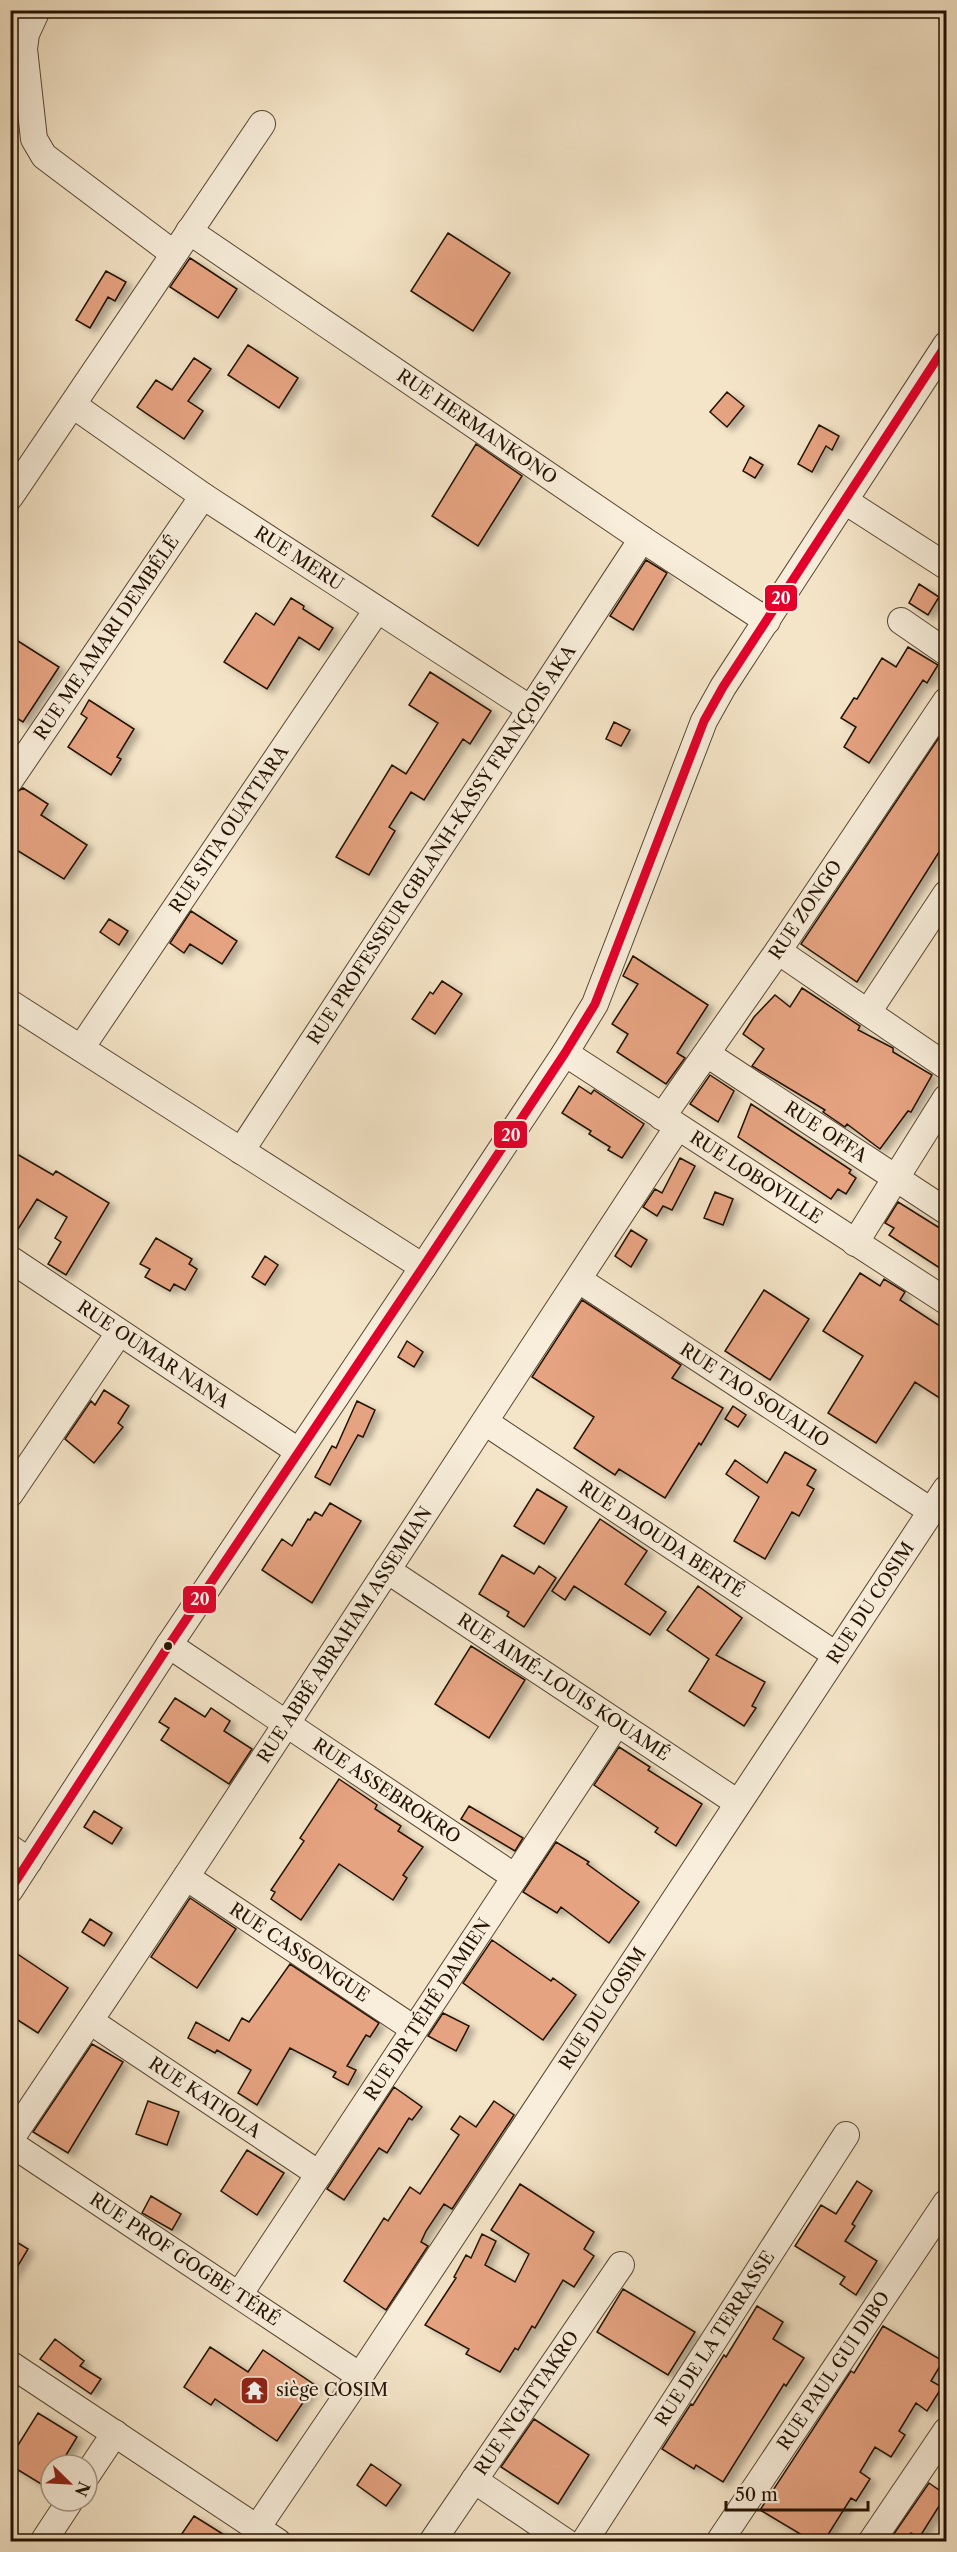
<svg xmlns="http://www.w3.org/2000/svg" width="957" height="2552" viewBox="0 0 957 2552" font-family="'Libre Caslon Text',serif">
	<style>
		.building { fill: #e6a381; stroke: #241200; stroke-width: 1.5; filter: url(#shadow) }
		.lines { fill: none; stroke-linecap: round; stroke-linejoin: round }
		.minor-casing { stroke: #584732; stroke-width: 28 }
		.minor { stroke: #f8eedb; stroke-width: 26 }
		.bus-1-casing { stroke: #f8eedb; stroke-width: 14 }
		.bus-1 { stroke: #e4002b; stroke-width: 9 }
		.bus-dot { fill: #241200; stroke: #f8eedb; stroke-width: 2 }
		.labels { text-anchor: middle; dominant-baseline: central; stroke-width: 4.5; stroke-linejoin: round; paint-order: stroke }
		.street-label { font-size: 18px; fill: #241200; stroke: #f8eedb }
		.poi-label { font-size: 18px; fill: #241200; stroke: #f8eedb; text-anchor: start }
		.line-badge { stroke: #f8eedb; stroke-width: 2 }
		.badge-label { font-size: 16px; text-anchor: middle; font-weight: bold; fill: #fff }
	</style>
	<defs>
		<filter id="shadow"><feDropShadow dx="6" dy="4" stdDeviation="3" flood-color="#0004"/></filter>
	</defs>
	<rect width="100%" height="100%" fill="#f5e5c8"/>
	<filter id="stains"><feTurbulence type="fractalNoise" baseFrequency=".00333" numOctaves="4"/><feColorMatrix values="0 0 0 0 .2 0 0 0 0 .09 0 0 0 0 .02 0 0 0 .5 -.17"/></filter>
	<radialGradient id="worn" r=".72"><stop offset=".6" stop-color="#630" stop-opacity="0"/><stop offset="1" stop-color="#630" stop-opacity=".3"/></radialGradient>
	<path class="building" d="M448 233 510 273 473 331 411 291Z
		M190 258 237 289 218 318 170 287Z
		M106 271 126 282 115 301 108 297 90 328 76 320Z
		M248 345 298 378 279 408 228 375Z
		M194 358 211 369 188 401 203 411 184 439 137 407 156 380 172 390Z
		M727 392 744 406 727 427 710 412Z
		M819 425 839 436 832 450 826 446 812 472 798 464Z
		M476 444 522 476 478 546 432 516Z
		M750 457 763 465 755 478 743 471Z
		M646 560 667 573 633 630 610 616Z
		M919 584 939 597 928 615 909 603Z
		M291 598 304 606 303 609 333 628 319 650 299 637 267 689 224 662 256 613 274 625Z
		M10 636 59 667 23 722 10 714V702L16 694 10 690Z
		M908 647 938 665 927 683 923 680 869 763 844 747 856 727 841 718 854 698 857 699 882 658 896 667Z
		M430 672 491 711 470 744 463 739 424 800 411 792 389 827 395 831 369 875 336 857 392 765 406 774 438 723 409 705Z
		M89 700 134 729 117 757 121 759 111 775 68 747 87 718 81 714Z
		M614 722 630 730 621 746 606 739Z
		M946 727V841L857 982 801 944Z
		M23 788 48 804 41 815 87 845 64 879 10 846V796Z
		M191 911 237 941 222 964 190 944 184 953 170 943Z
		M109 919 128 931 119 945 100 932Z
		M633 956 708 1005 677 1053 685 1058 666 1084 617 1052 628 1034 612 1024 638 984 623 976Z
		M442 981 462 994 435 1034 412 1019 430 992 433 994Z
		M802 988 860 1026 858 1030 893 1048V1052L932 1075 911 1112 908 1111 880 1149 847 1124 845 1127 823 1112 825 1110 752 1066 764 1049 743 1034 754 1017 775 995 790 1007Z
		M710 1075 734 1091 718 1122 690 1104Z
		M579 1086 591 1094 594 1090 644 1124 622 1158 608 1150 610 1147 589 1134 591 1131 562 1113Z
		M751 1104 851 1170 849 1173 856 1178 846 1194 838 1189 831 1199 738 1137Z
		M10 1150 53 1175 56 1171 109 1203 66 1275 48 1264 61 1242 55 1238 67 1217 37 1199 10 1242Z
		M680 1158 695 1166 672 1210 663 1206 657 1216 643 1207 655 1189 662 1193Z
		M715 1192 733 1199 723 1225 704 1218Z
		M898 1202 946 1232V1272L889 1235 894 1228 885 1223Z
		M631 1230 647 1240 631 1267 615 1256Z
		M156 1238 192 1259 189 1264 197 1269 185 1290 174 1284 170 1291 145 1277 150 1269 140 1264Z
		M265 1256 278 1265 265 1285 252 1277Z
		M860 1273 880 1286 884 1279 905 1292 900 1300 946 1330V1402L915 1382 876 1443 828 1413 863 1356 823 1331Z
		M764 1290 809 1319 770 1380 725 1351Z
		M582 1300 681 1365 672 1378 723 1408 701 1445 699 1443 665 1498 619 1469 615 1475 574 1448 594 1417 532 1377Z
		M407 1341 423 1352 414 1367 398 1357Z
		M104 1390 129 1406 118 1423 123 1427 94 1463 65 1439 91 1401 95 1405Z
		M357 1401 375 1410 363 1437 358 1435 330 1485 315 1477 332 1446 336 1448Z
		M733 1406 746 1415 738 1427 725 1419Z
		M785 1452 816 1470 807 1485 814 1489 799 1516 792 1512 765 1559 734 1541 759 1497 726 1474 735 1460 767 1483Z
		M537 1489 567 1507 544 1544 514 1526Z
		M330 1503 361 1521 312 1603 262 1570 282 1539 292 1546 308 1519 310 1520 315 1512 322 1516Z
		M600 1519 647 1551 625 1584 666 1612 650 1635 574 1586 565 1600 552 1591Z
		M502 1555 534 1574 539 1566 556 1578 524 1627 507 1616 509 1612 479 1594Z
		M698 1586 742 1618 716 1655 765 1682 752 1706 756 1708 744 1726 689 1691 709 1659 667 1630Z
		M471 1646 525 1680 489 1738 435 1704Z
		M175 1698 205 1717 211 1708 230 1721 224 1731 252 1749 229 1784 161 1740 169 1728 159 1722Z
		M619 1747 650 1767 648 1770 702 1804 676 1846 655 1832 658 1828 594 1785Z
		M339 1779 377 1805 375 1809 401 1826 398 1831 423 1847 403 1875 407 1878 393 1900 339 1864 301 1920 271 1899 275 1892 271 1890 304 1841 300 1838Z
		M469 1806 523 1838 515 1851 461 1819Z
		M94 1811 122 1828 112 1844 84 1827Z
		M556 1842 589 1862 587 1864 639 1902 609 1943 561 1907 557 1913 523 1892Z
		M190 1898 236 1929 197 1988 151 1957Z
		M90 1919 112 1933 104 1946 82 1932Z
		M492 1940 551 1981 553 1978 576 1995 543 2040 463 1983Z
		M10 1949 68 1988 38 2033 10 2015Z
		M290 1964 379 2023 370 2037 366 2035 347 2066 356 2070 348 2085 333 2077 336 2072 290 2048 257 2105 238 2093 251 2070 217 2050 215 2053 188 2038 196 2022 229 2041 242 2018 249 2022Z
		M443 2013 469 2026 456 2051 428 2036Z
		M92 2044 123 2062 68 2153 33 2132Z
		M394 2087 422 2107 412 2120 409 2118 387 2153 379 2148 344 2200 327 2189Z
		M148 2101 179 2112 167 2145 136 2134Z
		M494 2101 514 2115 452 2209 444 2204 426 2231 421 2242 428 2246 386 2310 344 2281 384 2218 388 2221 410 2187 420 2194 459 2135 451 2129 460 2116 476 2127Z
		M247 2150 284 2173 257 2215 221 2191Z
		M857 2181 872 2191 852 2224 855 2226 845 2241 877 2261 856 2295 840 2284 845 2277 795 2246 821 2205 836 2214Z
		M520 2184 594 2232 584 2249 594 2256 574 2287 563 2280 535 2328 532 2326 518 2350 515 2348 500 2372 466 2354 469 2349 425 2325 456 2278 454 2277 466 2255 471 2258 482 2234 496 2241 485 2265 515 2282 529 2254 491 2230Z
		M151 2196 181 2214 172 2230 142 2213Z
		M10 2238 28 2249 10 2279Z
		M623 2289 695 2332 668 2375 597 2332Z
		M757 2306 783 2322 773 2339 804 2358 786 2386 784 2384 723 2482 696 2465 694 2469 662 2449 691 2404 693 2405 724 2355 726 2357Z
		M883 2326 943 2361 931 2381 942 2387 927 2411 916 2403 899 2431 905 2435 891 2457 875 2447 860 2472 870 2479 856 2501 851 2498 824 2541H812L760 2510 851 2371 854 2373Z
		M55 2339 84 2361 80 2366 101 2379 91 2394 40 2359Z
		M210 2347 248 2372 263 2350 315 2385 277 2441 215 2399 211 2405 184 2387Z
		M38 2413 77 2437 60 2465H51V2490L10 2465V2458Z
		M534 2419 589 2455 558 2504 501 2467Z
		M371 2464 401 2485 386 2506 357 2485Z
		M929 2483 946 2495 919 2538 911 2533 906 2541H889Z
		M194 2516 234 2541H191L181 2535Z"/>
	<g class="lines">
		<defs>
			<g id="minor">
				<path d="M37 10 26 34 24 49 34 139 44 156 174 254"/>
				<path id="s1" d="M189 231 642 539 767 621"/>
				<path id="s2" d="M73 405 203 496 529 708"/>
				<path d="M10 497 262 124"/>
				<path d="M845 501 946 566"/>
				<path d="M901 621 946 652"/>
				<path id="s3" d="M10 780 203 496"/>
				<path d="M778 951 946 1066"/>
				<path d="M10 1003 423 1267"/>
				<path d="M868 1012 946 894"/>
				<path id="s4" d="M81 1048 377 610"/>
				<path id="s5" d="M565 1053 946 1301"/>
				<path id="s6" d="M707 1054 946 1211"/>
				<path id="s7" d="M662 1117 778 951 946 701"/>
				<path id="s8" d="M241 1151 642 539"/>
				<path d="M855 1243 946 1098"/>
				<path id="s9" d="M10 1259 298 1451"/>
				<path id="s10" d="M579 1280 931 1511"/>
				<path id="s11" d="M485 1422 836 1655"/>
				<path d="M10 1494 119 1333"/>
				<path id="s12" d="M387 1570 738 1803"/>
				<path id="s13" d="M169 1645 515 1877"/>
				<path d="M10 1848 29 1861"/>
				<path id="s14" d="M186 1877 414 2029"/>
				<path d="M10 1890 169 1645 423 1267 565 1053 595 1004 704 721 723 687 946 345"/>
				<path id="s15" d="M90 2021 319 2174"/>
				<path id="s16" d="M10 2140 186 1877 677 1128"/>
				<path id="s17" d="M10 2143 360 2376"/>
				<path id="s18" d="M239 2295 617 1723"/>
				<path d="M10 2364 278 2542"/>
				<path d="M87 2475 115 2433"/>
				<path d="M474 2480 566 2542"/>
				<path id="s19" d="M257 2528 360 2376 946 1489"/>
				<path d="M43 2542 70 2501"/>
				<path id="s20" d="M432 2542 621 2265"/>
				<path id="s21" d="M584 2542 846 2135"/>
				<path id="s22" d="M719 2542 946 2203"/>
				<path d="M871 2542 946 2431"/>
			</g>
		</defs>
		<use href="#minor" class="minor-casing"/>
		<use href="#minor" class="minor"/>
		<defs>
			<path id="bus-1" d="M10 1890 169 1645 423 1267 565 1053 595 1004 704 721 723 687 946 345"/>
		</defs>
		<use href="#bus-1" class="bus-1-casing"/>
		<use href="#bus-1" class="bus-1"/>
	</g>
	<defs>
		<symbol id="temple-square" viewBox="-11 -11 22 22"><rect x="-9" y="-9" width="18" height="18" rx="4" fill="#8f2418" stroke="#f8eedb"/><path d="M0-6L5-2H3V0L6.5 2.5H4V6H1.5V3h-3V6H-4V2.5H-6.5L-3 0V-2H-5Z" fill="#fff"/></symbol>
	</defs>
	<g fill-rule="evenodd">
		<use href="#temple-square" x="238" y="2374" width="33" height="33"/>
	</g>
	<circle class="bus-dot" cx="168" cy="1646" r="5"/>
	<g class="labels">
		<g class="street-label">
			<text stroke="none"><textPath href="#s1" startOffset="348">RUE HERMANKONO</textPath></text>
			<text stroke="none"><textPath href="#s2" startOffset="273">RUE MERU</textPath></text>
			<text stroke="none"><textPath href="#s3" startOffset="172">RUE ME AMARI DEMBÉLÉ</textPath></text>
			<text stroke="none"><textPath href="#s4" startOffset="264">RUE SITA OUATTARA</textPath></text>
			<text stroke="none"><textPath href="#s8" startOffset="366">RUE PROFESSEUR GBLANH-KASSY FRANÇOIS AKA</textPath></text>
			<text stroke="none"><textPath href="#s7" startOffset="252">RUE ZONGO</textPath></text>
			<text stroke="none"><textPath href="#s6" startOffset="142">RUE OFFA</textPath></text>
			<text stroke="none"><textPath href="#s5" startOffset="228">RUE LOBOVILLE</textPath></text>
			<text stroke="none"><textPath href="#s9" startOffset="172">RUE OUMAR NANA</textPath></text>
			<text stroke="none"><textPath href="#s10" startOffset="210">RUE TAO SOUALIO</textPath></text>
			<text stroke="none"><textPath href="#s11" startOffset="212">RUE DAOUDA BERTÉ</textPath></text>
			<text stroke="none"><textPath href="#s19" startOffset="1110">RUE DU COSIM</textPath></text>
			<text stroke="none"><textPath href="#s16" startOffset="606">RUE ABBÉ ABRAHAM ASSEMIAN</textPath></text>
			<text stroke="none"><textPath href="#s12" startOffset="212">RUE AIMÉ-LOUIS KOUAMÉ</textPath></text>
			<text stroke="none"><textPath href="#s13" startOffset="262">RUE ASSEBROKRO</textPath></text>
			<text stroke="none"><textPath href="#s14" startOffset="136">RUE CASSONGUE</textPath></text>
			<text stroke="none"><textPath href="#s18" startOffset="342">RUE DR TÉHÉ DAMIEN</textPath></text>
			<text stroke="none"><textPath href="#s19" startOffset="624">RUE DU COSIM</textPath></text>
			<text stroke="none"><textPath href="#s15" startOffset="138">RUE KATIOLA</textPath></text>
			<text stroke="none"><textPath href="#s17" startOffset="210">RUE PROF GOGBE TÉRÉ</textPath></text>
			<text stroke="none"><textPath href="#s21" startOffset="242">RUE DE LA TERRASSE</textPath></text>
			<text stroke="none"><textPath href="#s22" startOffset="206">RUE PAUL GUI DIBO</textPath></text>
			<text stroke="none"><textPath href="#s20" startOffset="168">RUE N'GATTAKRO</textPath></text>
		</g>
		<g class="poi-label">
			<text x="276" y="2390">siège COSIM</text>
		</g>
	</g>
	<g class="line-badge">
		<rect x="764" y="584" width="34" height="28" rx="6" fill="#e4002b"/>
		<rect x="493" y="1120" width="35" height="29" rx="6" fill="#e4002b"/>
		<rect x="182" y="1585" width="35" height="29" rx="6" fill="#e4002b"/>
	</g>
	<g class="badge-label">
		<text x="781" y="604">20</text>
		<text x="511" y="1141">20</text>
		<text x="200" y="1605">20</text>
	</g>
	<rect width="957" height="2552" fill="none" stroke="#f5e5c8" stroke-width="36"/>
	<rect x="12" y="12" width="933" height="2528" fill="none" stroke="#241200" stroke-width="3"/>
	<rect x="18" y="18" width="921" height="2516" fill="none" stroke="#241200" stroke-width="1.5"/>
	<g transform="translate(69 2483) rotate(114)"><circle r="28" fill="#f8eedb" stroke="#a39683" stroke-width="1.5"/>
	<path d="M0-4.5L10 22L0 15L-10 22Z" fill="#8f2418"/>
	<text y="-9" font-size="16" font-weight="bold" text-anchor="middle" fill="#241200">N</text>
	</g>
	<path d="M726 2501v9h142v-9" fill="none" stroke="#241200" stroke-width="3"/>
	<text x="735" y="2501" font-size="18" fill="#241200" stroke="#f8eedb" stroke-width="4.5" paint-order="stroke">50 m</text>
	<rect width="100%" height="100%" filter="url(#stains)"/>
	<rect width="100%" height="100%" fill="url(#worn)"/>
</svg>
